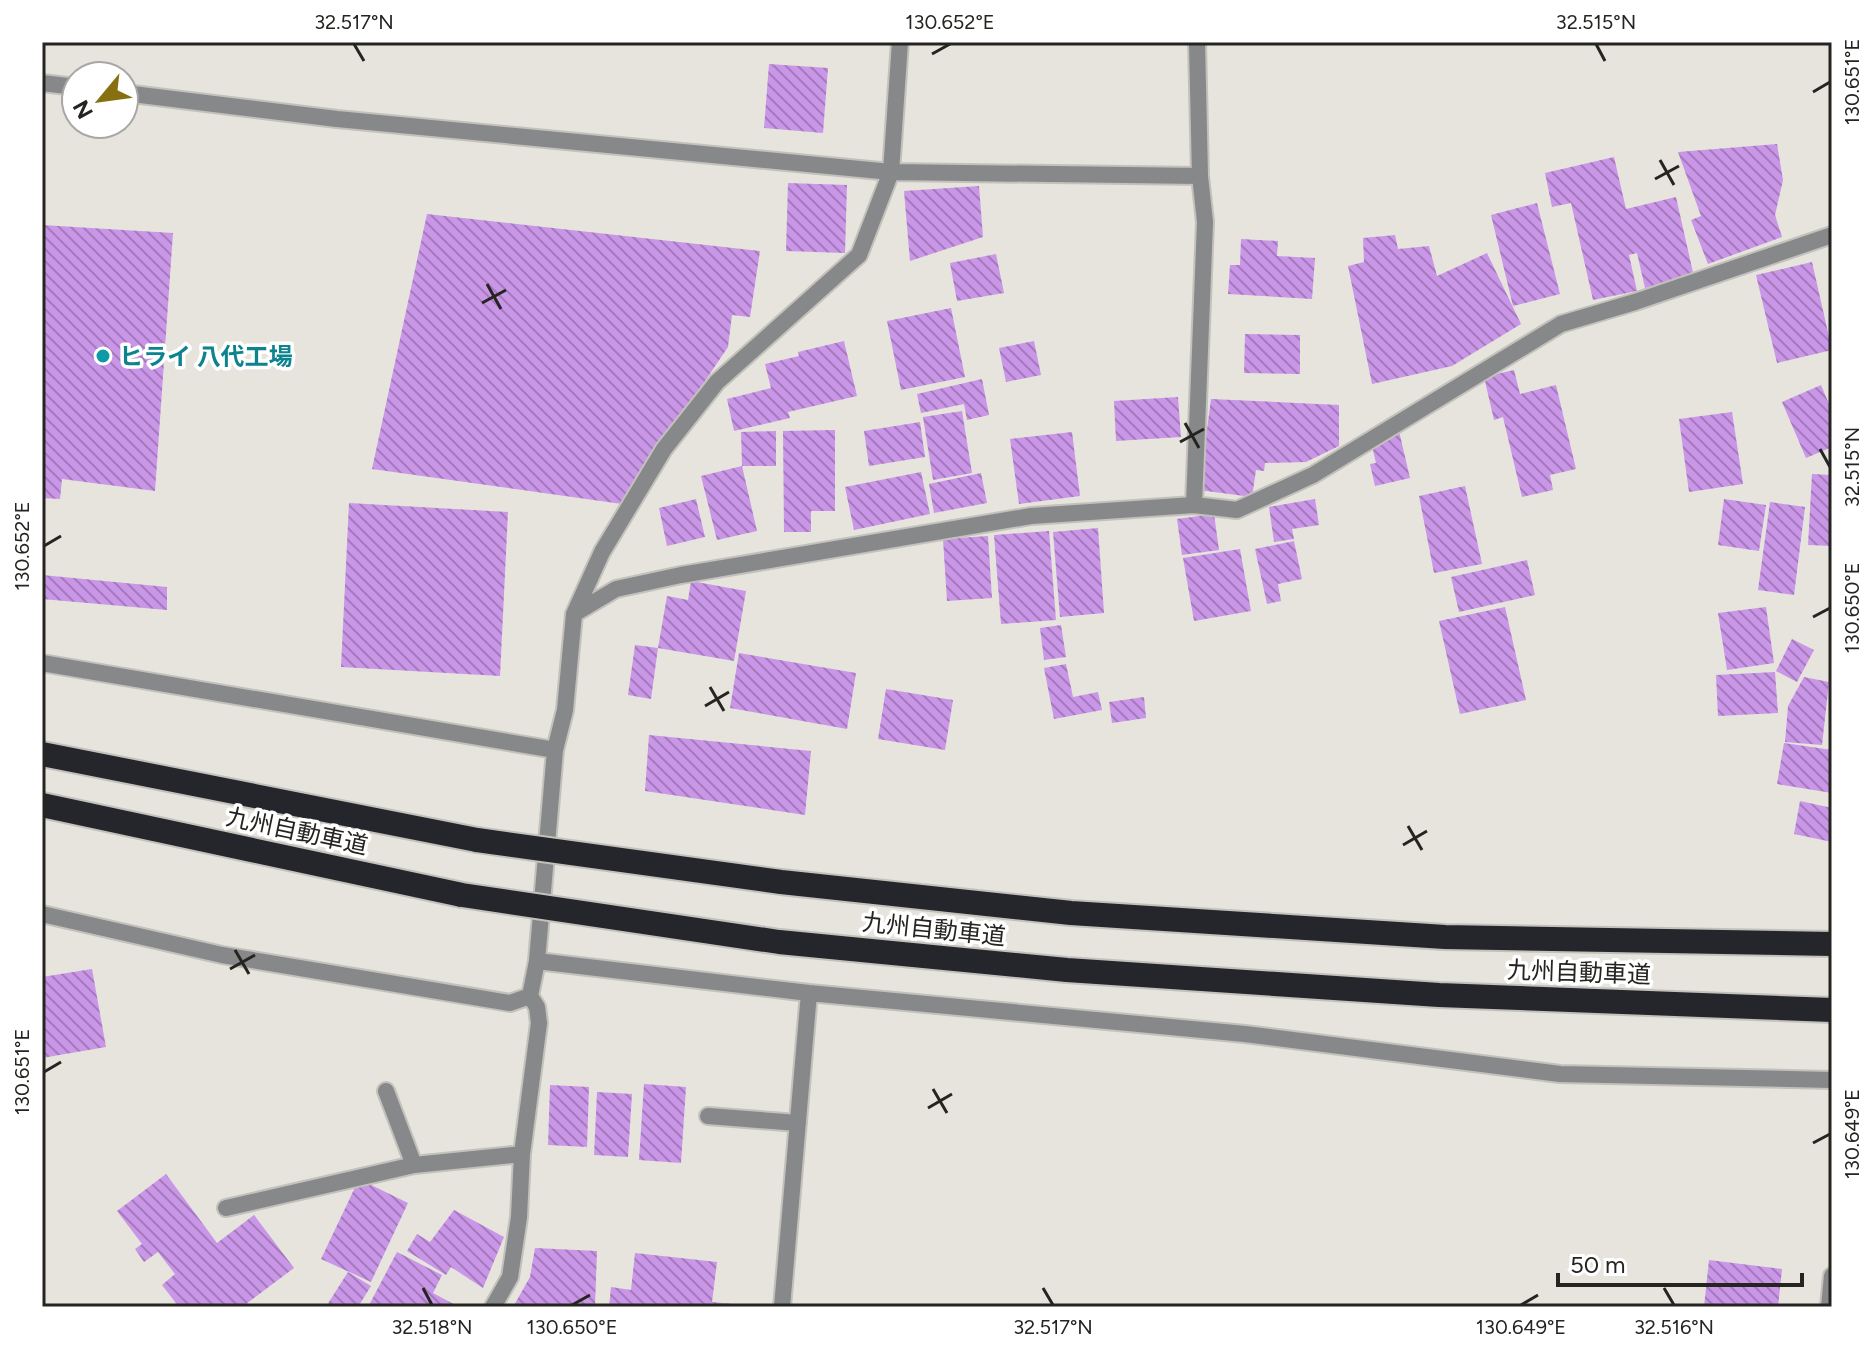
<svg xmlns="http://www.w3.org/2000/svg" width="1874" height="1349" viewBox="0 0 1874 1349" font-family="Figtree,'Noto Sans JP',sans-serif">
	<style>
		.building { fill: url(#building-back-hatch) }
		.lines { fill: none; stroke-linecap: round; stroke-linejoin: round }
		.street-casing { stroke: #c3c1bb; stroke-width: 20 }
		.highway-casing { stroke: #c3c1bb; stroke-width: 28 }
		.street { stroke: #87888a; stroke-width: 16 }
		.highway { stroke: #24262b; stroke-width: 24 }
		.highway-bridge-casing { stroke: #c3c1bb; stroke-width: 28; stroke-linecap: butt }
		.highway-bridge { stroke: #24262b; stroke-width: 24 }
		.ticks { fill: none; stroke: #252421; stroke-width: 3 }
		.culture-dot { fill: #0f9aa8; stroke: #fff; stroke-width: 3 }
		.labels { text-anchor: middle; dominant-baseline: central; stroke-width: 7; stroke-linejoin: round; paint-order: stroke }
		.culture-label { font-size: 24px; font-weight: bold; fill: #0d838f; stroke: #fff; text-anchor: start }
		.street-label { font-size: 24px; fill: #252421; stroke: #fff }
		.neatline { fill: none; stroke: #252421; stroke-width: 3 }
		.ticks-label { font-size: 20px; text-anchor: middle; fill: #252421 }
	</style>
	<defs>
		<pattern id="building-back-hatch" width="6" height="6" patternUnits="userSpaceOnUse" patternTransform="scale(2)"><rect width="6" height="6" fill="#ca96e8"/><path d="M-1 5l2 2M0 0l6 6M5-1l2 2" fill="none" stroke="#a47abc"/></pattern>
	</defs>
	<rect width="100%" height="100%" fill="#e6e4dd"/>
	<path class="building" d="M769 64 828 68 823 133 764 128Z
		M1777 144 1783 180 1775 215 1782 237 1708 264 1691 220 1701 216 1678 152Z
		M1614 157 1626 209 1676 197 1694 277 1645 288 1637 253 1629 255 1637 291 1593 300 1571 203 1552 207 1545 173Z
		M788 183 847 185 845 253 786 251Z
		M979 186 983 237 910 261 904 191Z
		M1537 203 1560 294 1513 306 1491 215Z
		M427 214 760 251 750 317 732 315 728 347 622 504 372 469Z
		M42 225 173 233 155 491 62 479 60 499 42 498Z
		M1395 235 1398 249 1429 246 1437 276 1487 253 1521 324 1452 366 1372 384 1348 266 1364 262 1363 238Z
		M1241 239 1278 241 1277 256 1315 258 1312 299 1228 294 1230 265H1240Z
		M996 254 1004 293 957 301 950 263Z
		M1812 262 1832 350 1777 363 1756 275Z
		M951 308 965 377 901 390 887 321Z
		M1245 334 1300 335V374L1244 373Z
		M844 341 857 396 788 412 790 418 734 431 727 399 771 388 765 364 799 356 798 352Z
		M1034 341 1041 375 1006 382 999 348Z
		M1514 370 1520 394 1556 385 1576 469 1550 475 1553 490 1522 497 1503 417 1494 420 1484 377Z
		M982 379 989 415 967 420 964 404 921 413 917 394Z
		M1821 385 1832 411V447L1806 458 1782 402Z
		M1178 397 1181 437 1116 441 1114 401Z
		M1211 399 1339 405V446L1306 462 1265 463 1264 471 1256 470 1252 497 1199 490Z
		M962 411 972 473 933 480 923 417Z
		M1732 412 1743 484 1689 492 1679 419Z
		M920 422 925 457 869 466 864 431Z
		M835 430V511H811V532H784L783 431Z
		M776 431V466H742L757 531 717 540 701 476 742 466 741 432Z
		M1399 431 1410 478 1375 486 1370 464 1376 463 1370 438Z
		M1072 432 1080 496 1019 504 1010 439Z
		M921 472 930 514 854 530 845 487Z
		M981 473 987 503 934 513 929 484Z
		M1812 474 1832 475V546L1808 545Z
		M1465 486 1482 564 1434 573 1419 496Z
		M696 499 705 537 667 546 659 508Z
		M1315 499 1319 525 1292 529 1294 539 1274 542 1269 507Z
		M1724 499 1766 505 1759 551 1718 545Z
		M1770 502 1805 507 1794 595 1758 590Z
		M349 503 508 512 500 676 341 667Z
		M1214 514 1219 550 1182 555 1177 519Z
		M1098 528 1104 613 1060 617 1053 532Z
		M1049 531 1056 620 1001 624 994 535Z
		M988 536 992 598 947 601 943 539Z
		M1294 541 1302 579 1278 584 1281 601 1267 604 1255 549Z
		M1240 549 1251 611 1194 621 1183 558Z
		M1527 560 1535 595 1459 612 1451 577Z
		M42 575 167 587V610L42 599Z
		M691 581 746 591 734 661 658 648 667 596 688 600Z
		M1505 607 1526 700 1460 714 1439 621Z
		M1766 607 1774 663 1727 670 1718 613Z
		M1061 625 1066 657 1044 660 1040 628Z
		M1792 639 1814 650 1797 682 1776 671Z
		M635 645 658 648 651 699 628 695Z
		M739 653 856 673 847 729 730 708Z
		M1066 664 1073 697 1098 692 1102 710 1054 719 1044 668Z
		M1775 672 1778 713 1718 716 1716 675Z
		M1804 677 1829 682 1822 745 1785 742 1788 706Z
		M886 689 953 700 945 750 878 739Z
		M1144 697 1146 718 1112 723 1109 702Z
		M649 735 811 751 805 815 645 791Z
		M1784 743 1832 750V793L1777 784Z
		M1800 801 1832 808V842L1794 834Z
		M92 969 106 1047 42 1058V977Z
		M644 1084 686 1087 681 1163 639 1160Z
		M550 1085 589 1087 587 1147 548 1145Z
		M597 1092 632 1094 628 1157 594 1155Z
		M166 1174 217 1243 254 1215 294 1268 242 1307H179L162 1285 175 1274 158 1252 144 1262 135 1249 142 1244 117 1211Z
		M359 1179 408 1203 371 1282 321 1259Z
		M454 1210 504 1237 483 1288 451 1267 446 1275 407 1251 417 1234 430 1242Z
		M535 1248 597 1251 595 1307H513L530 1277Z
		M397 1252 442 1275 433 1293 459 1307H368Z
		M635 1253 717 1262 712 1302 733 1304 732 1307H609L611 1287 631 1290Z
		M1709 1260 1782 1269 1778 1307H1704Z
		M348 1272 371 1286 358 1307H329L327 1305Z"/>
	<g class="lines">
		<defs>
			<path id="street" d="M42 83 76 87
				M124 93 337 119 891 172 1200 176 1197 42
				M1194 505 1205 222 1200 176
				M574 614 616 589 681 575 1031 516 1194 505 1237 510 1313 475 1561 324 1635 302 1832 235
				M42 663 555 750
				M42 914 222 955 510 1003 530 996 537 961 555 750 565 710 574 614 602 552 664 449 717 382 859 255 891 172 900 42
				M537 961 809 993 1245 1034 1560 1074 1832 1080
				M386 1091 414 1165
				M708 1116 798 1123
				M226 1208 414 1165 522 1154
				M493 1307 510 1277 519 1217 522 1154 539 1023 537 1007 530 996
				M782 1307 809 993
				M1829 1307 1832 1276"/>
			<path id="highway" d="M42 754 477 840
				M42 805 462 895"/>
		</defs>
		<use href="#street" class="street-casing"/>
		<use href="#highway" class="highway-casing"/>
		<use href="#street" class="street"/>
		<use href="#highway" class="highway"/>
		<defs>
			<path id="highway-bridge" d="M477 840 781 882 1071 913 1445 937 1832 944
				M462 895 779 942 1067 970 1439 995 1832 1010"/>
		</defs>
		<use href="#highway-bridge" class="highway-bridge-casing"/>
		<use href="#highway-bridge" class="highway-bridge"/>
	</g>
	<path class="ticks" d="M354 44 364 61M1596 44 1605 61M932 54 950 44M1813 92 1830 82M1660 160 1674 185M1655 179 1679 166M487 284 501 309M482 303 506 290M1185 423 1199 448M1180 442 1204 429M1820 449 1830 467M44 546 61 536M1813 617 1830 608M710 687 724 711M705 706 729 692M1408 826 1422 850M1403 845 1427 831M235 950 249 974M230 969 255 955M44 1072 61 1062M933 1089 947 1113M928 1108 952 1094M1813 1143 1830 1134M423 1288 432 1305M1043 1288 1053 1305M1664 1288 1674 1305M572 1305 590 1295M1521 1305 1538 1295"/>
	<circle class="culture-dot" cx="103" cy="356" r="8"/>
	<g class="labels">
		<g class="culture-label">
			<text x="119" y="356">ヒライ 八代工場</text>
		</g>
		<g class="street-label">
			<text transform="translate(297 831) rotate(12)">九州自動車道</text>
			<text transform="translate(934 929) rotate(6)">九州自動車道</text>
			<text transform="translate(1579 972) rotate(2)">九州自動車道</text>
		</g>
	</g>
	<rect width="1874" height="1349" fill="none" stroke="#ffffff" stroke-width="88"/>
	<g transform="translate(100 100) rotate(241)"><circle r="38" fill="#ffffff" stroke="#a8a7a6" stroke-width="2"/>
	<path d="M0-6L14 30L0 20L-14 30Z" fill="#867010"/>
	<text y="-12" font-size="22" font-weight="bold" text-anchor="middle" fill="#252421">N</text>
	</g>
	<path d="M1558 1273v12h244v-12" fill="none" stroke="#252421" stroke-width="4"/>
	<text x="1570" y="1273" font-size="24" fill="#252421" stroke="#ffffff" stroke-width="6" paint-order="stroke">50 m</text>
	<rect x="44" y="44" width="1786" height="1261" class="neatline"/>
	<g class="ticks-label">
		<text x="354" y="29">32.517°N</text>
		<text x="950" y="29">130.652°E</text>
		<text x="1596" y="29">32.515°N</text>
		<text transform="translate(1852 82) rotate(-90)" y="7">130.651°E</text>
		<text transform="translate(1852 467) rotate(-90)" y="7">32.515°N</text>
		<text transform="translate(22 546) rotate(-90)" y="7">130.652°E</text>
		<text transform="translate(1852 608) rotate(-90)" y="7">130.650°E</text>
		<text transform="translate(22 1072) rotate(-90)" y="7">130.651°E</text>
		<text transform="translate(1852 1134) rotate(-90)" y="7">130.649°E</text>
		<text x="432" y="1334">32.518°N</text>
		<text x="572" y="1334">130.650°E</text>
		<text x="1053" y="1334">32.517°N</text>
		<text x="1521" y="1334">130.649°E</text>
		<text x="1674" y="1334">32.516°N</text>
	</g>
</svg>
